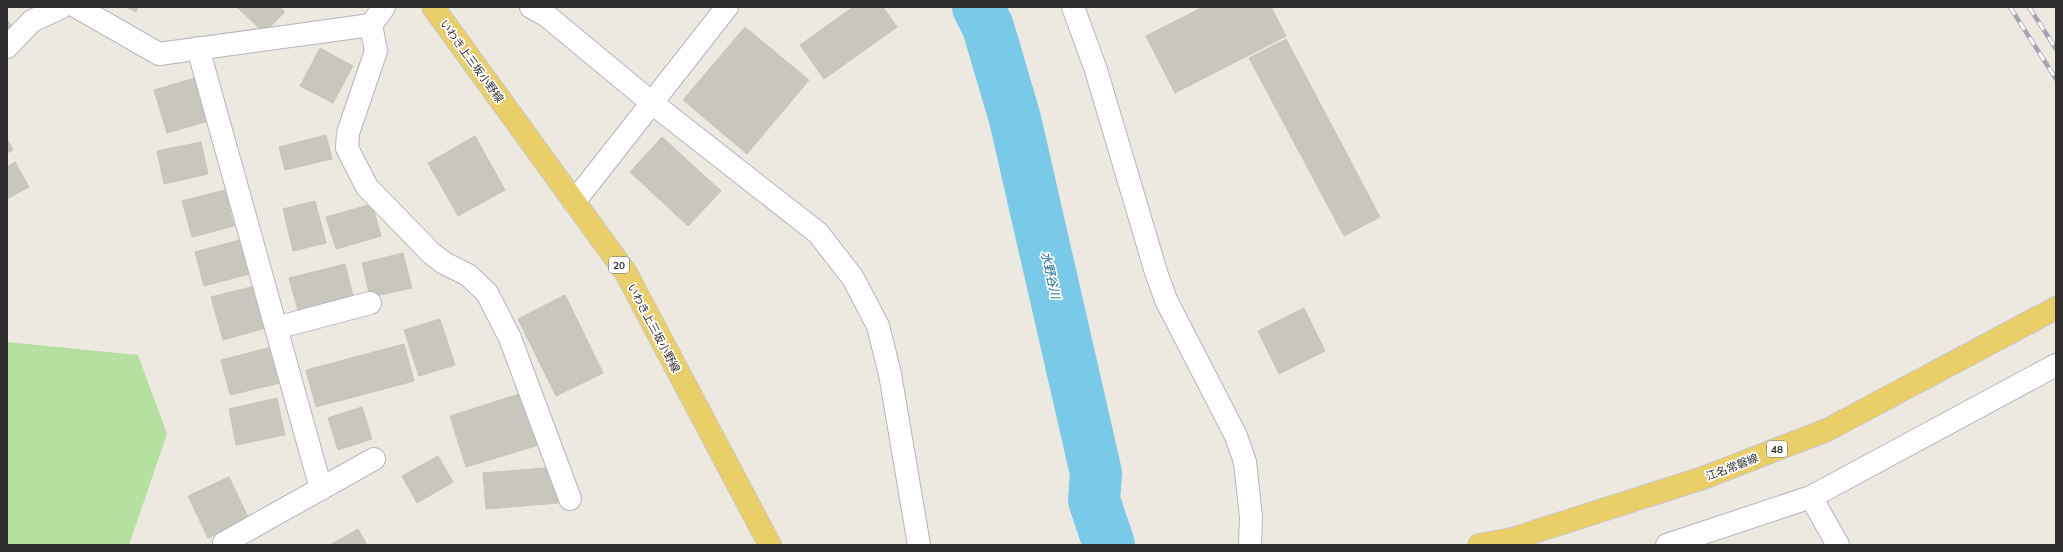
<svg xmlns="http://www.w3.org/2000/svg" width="2063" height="552" viewBox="0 0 2063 552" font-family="Mulish,'Noto Sans JP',sans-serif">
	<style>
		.green { fill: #b4e1a0 }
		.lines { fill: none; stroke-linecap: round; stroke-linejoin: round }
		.river { stroke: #79c9e9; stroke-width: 52 }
		.building { fill: #c9c6be; stroke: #c9c4b9 }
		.street-casing { stroke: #b3b6bf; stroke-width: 24 }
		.secondary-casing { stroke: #b3b6bf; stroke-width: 24 }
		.primary-casing { stroke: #c8c8c8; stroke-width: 24 }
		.street { stroke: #fff; stroke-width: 22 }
		.secondary { stroke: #fff; stroke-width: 22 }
		.primary { stroke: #eacf68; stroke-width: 22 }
		.rail-casing { stroke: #a3a5b6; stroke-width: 4.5 }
		.rail { stroke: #fff; stroke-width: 3; stroke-dasharray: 9; stroke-linecap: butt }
		.labels { text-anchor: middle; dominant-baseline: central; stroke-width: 3.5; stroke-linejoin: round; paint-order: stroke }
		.shield { fill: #fff; stroke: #6c6c6c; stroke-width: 1 }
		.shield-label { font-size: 10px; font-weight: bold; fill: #2d2d2d }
		.street-label { font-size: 11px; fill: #2d2d2d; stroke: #fff }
		.water-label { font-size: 12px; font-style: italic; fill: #146899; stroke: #fff }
	</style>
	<rect width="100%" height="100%" fill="#ede8e0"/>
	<path class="green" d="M7 342 138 355 167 434 129 545H7Z"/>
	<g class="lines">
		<path class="river" d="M978 7 988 27 1015 119 1096 473 1094 500 1109 545"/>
	</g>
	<path class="building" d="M126 7H138L136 12Z
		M237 7H280L285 12 264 33Z
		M853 7H883L897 27 824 79 800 45Z
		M1203 7H1271L1286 36 1175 93 1146 36Z
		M7 19 14 30 7 34Z
		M745 27 809 80 747 154 683 100Z
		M1286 39 1380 217 1344 236 1249 58Z
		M320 48 353 66 333 103 300 86Z
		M202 76 215 119 167 133 154 90Z
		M326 135 332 159 285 170 279 147Z
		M475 136 505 190 458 216 428 163Z
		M662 137 721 191 688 226 630 172Z
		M7 139 13 150 7 153Z
		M201 142 208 174 164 184 157 151Z
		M15 162 29 187 7 199V167Z
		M225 190 234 226 192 237 182 201Z
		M315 201 326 243 293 251 283 209Z
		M372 204 381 236 336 249 326 217Z
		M243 239 253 273 204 286 195 252Z
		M403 253 412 288 370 297 362 263Z
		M345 264 354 300 299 314 289 278Z
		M255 286 266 328 223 340 211 297Z
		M565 295 603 373 556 396 518 319Z
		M1304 308 1325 351 1279 374 1258 331Z
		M440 319 455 365 419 376 404 330Z
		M404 344 414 381 316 407 306 370Z
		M272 347 280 383 230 395 221 360Z
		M522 393 539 445 466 467 450 416Z
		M277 398 285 435 236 445 229 409Z
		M362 407 372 439 338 450 328 418Z
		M438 456 453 482 417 503 402 476Z
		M555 467 558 503 486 509 483 473Z
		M229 477 249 519 208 538 188 496Z
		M358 529 367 545H330Z"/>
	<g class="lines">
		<defs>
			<path id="street" d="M77 7 159 54 371 25 384 7
				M531 7 547 16 652 103 818 233 853 278 878 326 890 374 919 545
				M1073 7 1096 70 1156 272 1166 300 1236 436 1245 462 1251 517 1250 545
				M371 25 376 51 348 133 347 148 367 187 431 253 444 263 468 275 487 293 510 338 570 499
				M7 47 32 21 62 7
				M198 48 321 489
				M574 202 727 7
				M276 328 370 303
				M224 543 374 459
				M1667 545 1811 497 2056 365"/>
			<path id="secondary" d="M1811 497 1838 545"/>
			<path id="primary" d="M433 7 626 273 770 545
				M1479 545 1512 539 1703 478 1827 430 2056 308"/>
		</defs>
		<use href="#street" class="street-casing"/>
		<use href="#secondary" class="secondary-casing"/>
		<use href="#primary" class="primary-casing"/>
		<use href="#street" class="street"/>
		<use href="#secondary" class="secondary"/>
		<use href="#primary" class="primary"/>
		<defs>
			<path id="rail" d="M2010 7 2056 79
				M2029 7 2056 49"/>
		</defs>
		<use href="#rail" class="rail-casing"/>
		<use href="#rail" class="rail"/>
	</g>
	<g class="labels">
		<g class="shield">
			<rect x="609" y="257" width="20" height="16" rx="3"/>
			<rect x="1767" y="441" width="20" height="16" rx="3"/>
		</g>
		<g class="shield-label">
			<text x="619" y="265">20</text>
			<text x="1777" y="449">48</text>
		</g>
		<g class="street-label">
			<text transform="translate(472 61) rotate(54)">いわき上三坂小野線</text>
			<text transform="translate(654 328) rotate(62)">いわき上三坂小野線</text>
			<text transform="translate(1732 467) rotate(-21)">江名常磐線</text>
		</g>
		<g class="water-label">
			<text transform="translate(1051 275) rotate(77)">水野谷川</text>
		</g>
	</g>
	<rect width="2063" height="552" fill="none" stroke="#2d2d2d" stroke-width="16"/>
</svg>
